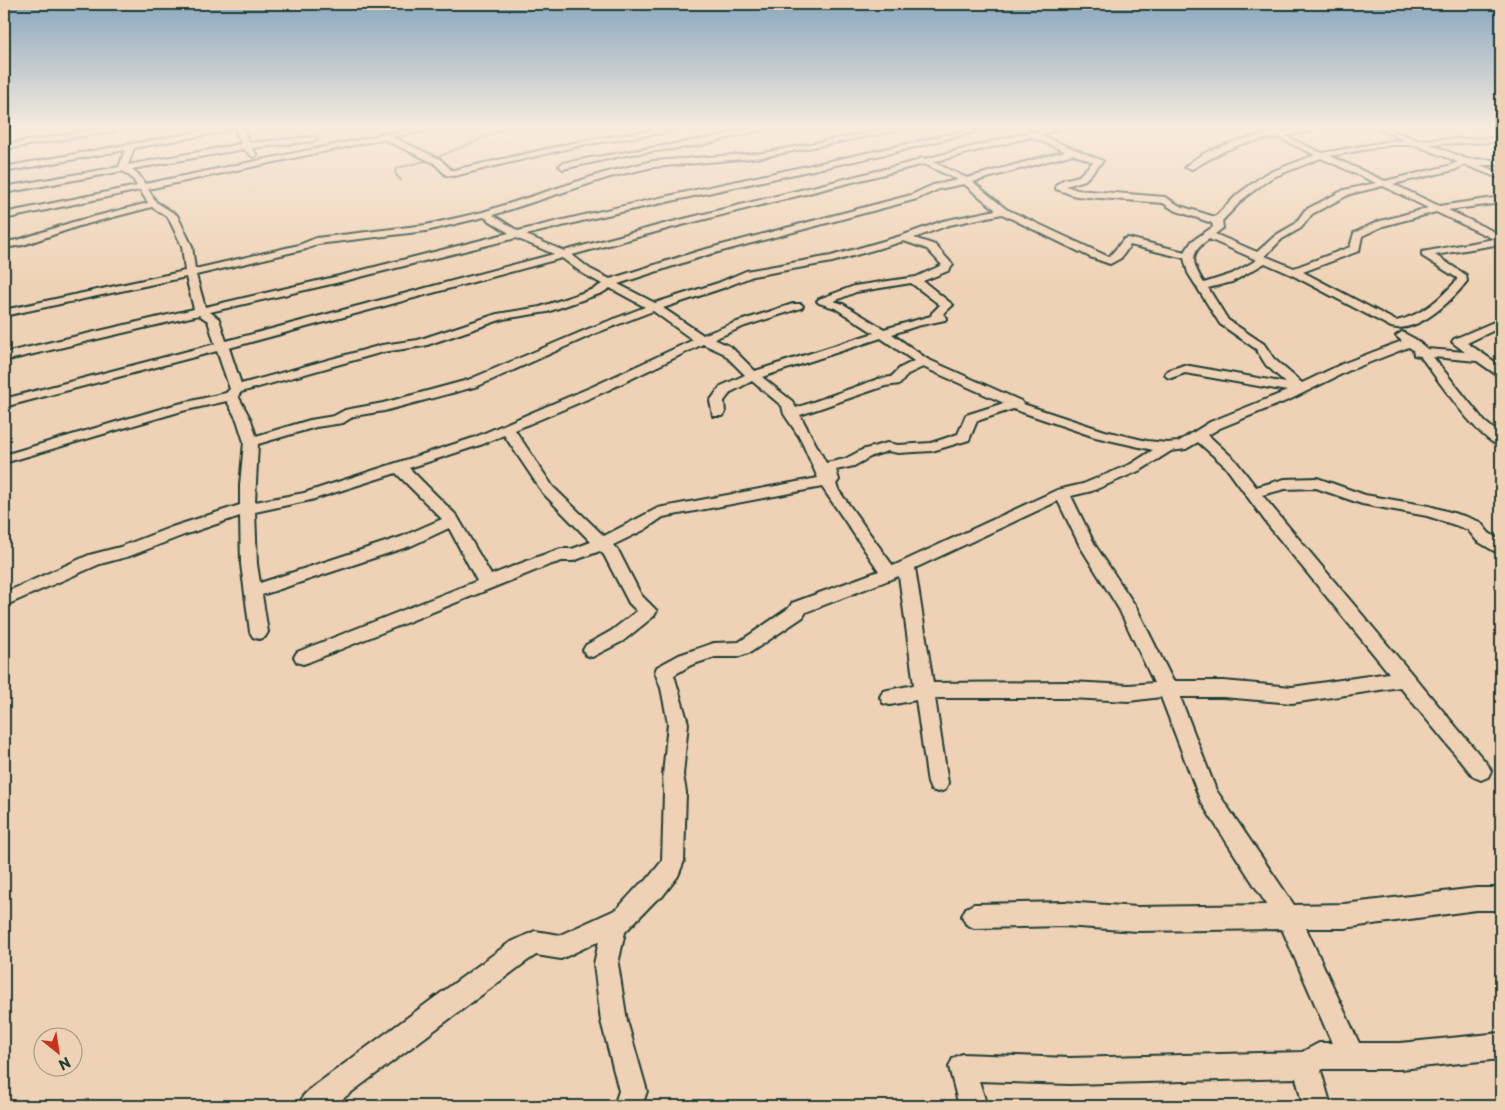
<svg xmlns="http://www.w3.org/2000/svg" width="1505" height="1110" viewBox="0 0 1505 1110" font-family="'Playpen Sans',sans-serif">
	<style>
		.lines { fill: none; stroke-linecap: round; stroke-linejoin: round }
		.stream { stroke: #6b7363; stroke-width: 2 }
		.minor-casing { stroke: #1f3d34; stroke-width: 4 }
		.minor { fill: #efd2b5; fill-rule: evenodd }
	</style>
	<rect width="100%" height="100%" fill="#efd2b5"/>
	<filter id="ink" filterUnits="userSpaceOnUse"><feTurbulence type="fractalNoise" baseFrequency=".02" numOctaves="2"/><feDisplacementMap in="SourceGraphic" scale="10" xChannelSelector="R" yChannelSelector="G"/><feConvolveMatrix kernelMatrix="1 2 1 2 8 2 1 2 1" color-interpolation-filters="sRGB"/></filter>
	<g filter="url(#ink)">
		<g class="lines">
			<path class="stream" d="M401 180 396 175 395 170 398 168 433 159 505 129"/>
			<defs>
				<path id="minor" d="M100 129H117L113 131 4 149V145Z
					M214 129H230L226 131 134 148 128 165 241 144 235 129H243L249 143 313 137 317 139 313 141 252 148 257 155 253 157 244 149 132 169 138 174 145 184 377 136 380 133C391 136 412 129 425 129L424 131 392 137 440 159 451 170H454L582 141 660 129H678L674 131 582 145 454 176 446 175 434 163 383 139 148 189 156 202 177 215 192 246 195 269 299 245 316 238 426 225 483 212 604 173 653 161 763 153 888 129H903L763 157 653 167 610 177 493 215 518 231C669 193 822 165 972 129H985L895 152 598 217 526 235 564 251 668 223 917 161 921 158 925 159 1030 132 1059 129 1040 135 1103 161 1085 180 1066 186 1077 190 1165 197 1180 206 1215 217 1238 194 1265 174 1315 155 1277 137 1245 143 1224 151 1192 169 1185 167C1206 147 1242 139 1269 134L1256 129H1268L1279 132 1312 129 1311 131 1285 136 1322 153 1391 141 1404 140 1379 129H1389L1417 140 1501 138V142L1429 144 1467 159 1501 160V165H1480L1501 173V179L1465 165 1454 170 1393 184 1439 206 1501 197V203L1448 210 1501 235V244L1435 255 1466 275 1467 281C1453 300 1417 334 1391 327L1290 274 1265 263 1232 282 1208 288 1228 320 1264 344 1274 359 1302 383 1342 364 1402 341 1396 336 1402 332 1415 339 1427 349 1465 352 1452 342 1454 339 1501 319V327L1467 343 1501 366V376L1497 375 1477 361 1433 357 1485 422 1501 435V446C1478 441 1436 376 1420 356L1414 355 1413 350 1409 347 1350 370 1291 399 1220 428 1208 435 1235 460 1256 487 1285 479 1317 478 1365 495 1429 506 1467 517 1480 522 1489 533 1501 541V555L1477 541 1468 530 1455 525 1427 516 1362 504 1316 488 1285 489 1262 495 1488 765 1491 771 1488 777 1481 780 1474 777 1400 687 1292 703 1223 697H1180L1216 790 1294 905 1344 904 1476 888H1501V910H1476L1344 928H1306L1359 1043H1400L1501 1033V1059L1400 1069H1323L1321 1071 1331 1106H1303L1296 1078 1070 1084 979 1081 987 1106H959L949 1067 953 1058 962 1054 1070 1058 1302 1052 1319 1043H1332L1282 929 1137 931 1064 926 974 928 966 924 962 916 966 908 974 904 1064 902 1137 907 1267 905 1201 802 1161 697 1129 701 1070 698H935L948 783 945 790 938 792 931 790 928 783 916 700 890 705 883 703 880 697 883 691 914 685 899 576 806 612 803 617 751 652 737 657H715L691 665 674 675 688 723 683 775 686 792 684 861 678 876 662 897 656 900 625 932 618 964 627 1021 647 1091 642 1106H614L619 1091 601 1021 594 964 599 941 561 959 536 955 527 961 333 1106H299L303 1096 310 1089 509 943 535 931 560 935 617 909 640 884 646 881 662 861 664 792 663 775 668 723 661 688 655 672 657 667 679 655 714 643 739 642 789 608 792 603 879 571 822 487 663 517 644 530 613 545 619 552 641 595 657 611 654 616 623 641 592 657 586 655 583 650 586 645 611 631 637 611 629 603 604 555 600 551 573 561H562L549 565 309 662 303 664 297 662 294 657 297 652 477 581 449 528 413 545 262 595 268 632 265 637 259 639 253 637 250 632 241 564 240 516 184 535 130 556 100 564 4 606V593L89 555 120 547 172 527 240 505V485L244 442 237 420 227 401 182 411 4 463V455L174 405 226 393 230 389 217 351 4 407V399L215 344 208 321 199 315 4 361V353L194 309 186 277 4 316V310L185 271 182 246 168 217 152 207 79 226 23 245 4 248V242L18 240 73 222 148 203 140 190 4 219V213L137 186 132 178 123 171 4 193V187L119 167 125 150 4 172V167ZM1031 137 1065 151 967 178 933 162ZM1391 145H1415L1458 162 1448 166 1385 181 1330 156ZM1073 154 1093 162 1079 176 1063 180 1056 185V189L1076 196 1163 203 1174 210 1212 223 1213 227 1192 241 1185 252 1128 238 1124 239 1109 257 1006 209 973 182ZM1321 158 1376 183 1344 190 1305 210 1295 224 1276 235 1257 252 1215 234 1223 228 1222 221 1244 198 1271 178ZM924 164 958 180 933 185 911 195 699 251 610 279 590 269 572 255 674 227ZM964 184 996 210 943 221 901 236 831 256 746 271 718 283 655 303 618 284 707 255 917 199 939 189ZM1383 186 1428 208 1377 222 1354 233 1350 247 1294 268 1265 256 1282 239 1301 228 1312 214 1350 194ZM1436 212 1494 239 1422 252V256L1457 278V280C1439 300 1422 315 1396 321L1303 272 1359 251 1362 236 1383 226ZM1002 214 1090 257 1110 264 1121 258 1130 245 1184 258 1188 273 1220 324 1256 349 1266 365 1286 383 1184 365 1167 371 1165 374 1167 377 1171 378 1185 373 1287 391 1210 422 1178 442 1167 443 1147 441 1105 431 1023 404 1021 401 927 359 892 334 917 326 945 320 947 318 943 314 953 305 923 281 948 271 953 265 935 245 914 238 949 225ZM484 217 509 233 339 276 205 307 196 275 306 249 318 244 426 231ZM516 238 554 254 226 341 219 319 210 312 340 282ZM1209 239 1257 260 1232 274 1204 283C1192 264 1188 253 1209 239ZM904 241 927 249 942 265 916 277 854 286 819 299 817 301 819 303 835 308 874 333 755 371 731 347 714 339 745 326 801 308 803 306 801 304H793L737 322 703 335 663 308 726 287 753 276 832 262ZM562 258 582 273 602 284 594 289 540 307 497 314 418 340 382 345 241 384 229 348ZM911 283 940 305 932 313 931 316 884 329 843 304 834 301 856 292ZM610 288 645 307 588 329 468 380 383 403 345 410 334 416 310 420 256 436 251 420 238 396 241 392 383 352 424 346 503 319 547 312 602 293ZM653 311 693 340 594 386 473 438 304 493 255 502 258 444 316 427 343 423 354 416 384 411 478 386 596 333ZM881 338 914 361 900 368 891 377 878 379 796 408 792 401 762 377ZM703 344 723 353 745 375 721 386 710 401 713 416H723L725 413 724 401 731 392 752 381 782 406 784 414 800 438 818 478 658 508 604 536 553 487 515 430 604 392ZM923 367 1004 403 966 415 958 434 931 443 898 445 887 443 862 450 845 459 826 463 800 415 885 386 900 384 908 374ZM1013 409 1095 437 1153 450 1131 464 1083 484 1057 490 893 566 839 491 836 484 839 480 836 470 854 466 872 456 888 451 898 453 932 451 969 440 977 421ZM504 435 543 493 591 542 572 549H561L537 557 491 575 457 516 409 468 483 444ZM1198 442 1225 466 1268 525 1389 673 1292 687 1223 681H1173L1136 607 1095 545 1071 496 1092 491 1141 470 1171 451 1186 449ZM396 473 442 519 401 537 260 583 257 564 255 512 311 500ZM1058 501 1080 546 1119 609 1154 683 1129 685 1070 682 933 683 915 568Z
					M750 129H763L701 145 626 155 563 169 559 166 563 163C625 151 688 144 750 129Z"/>
			</defs>
			<use href="#minor" class="minor-casing"/>
			<use href="#minor" class="minor"/>
		</g>
	</g>
	<linearGradient id="sky" x2="0" y2="1"><stop stop-color="#8aa8bf"/><stop offset="0.45" stop-color="#f8ebde"/><stop offset="1" stop-color="#f8ebde" stop-opacity="0"/></linearGradient>
	<rect width="1505" height="284" fill="url(#sky)"/>
	<rect width="1505" height="1110" fill="none" stroke="#efd2b5" stroke-width="20"/>
	<rect x="10" y="10" width="1485" height="1090" fill="none" stroke="#1f3d34" stroke-width="2" filter="url(#ink)"/>
	<g transform="translate(58 1052) rotate(150)"><circle r="24" fill="#efd2b5" stroke="#9c9681"/>
	<path d="M0-4L9 19L0 12L-9 19Z" fill="#c8321e"/>
	<text y="-8" font-size="14" font-weight="bold" text-anchor="middle" fill="#1f3d34">N</text>
	</g>
</svg>
